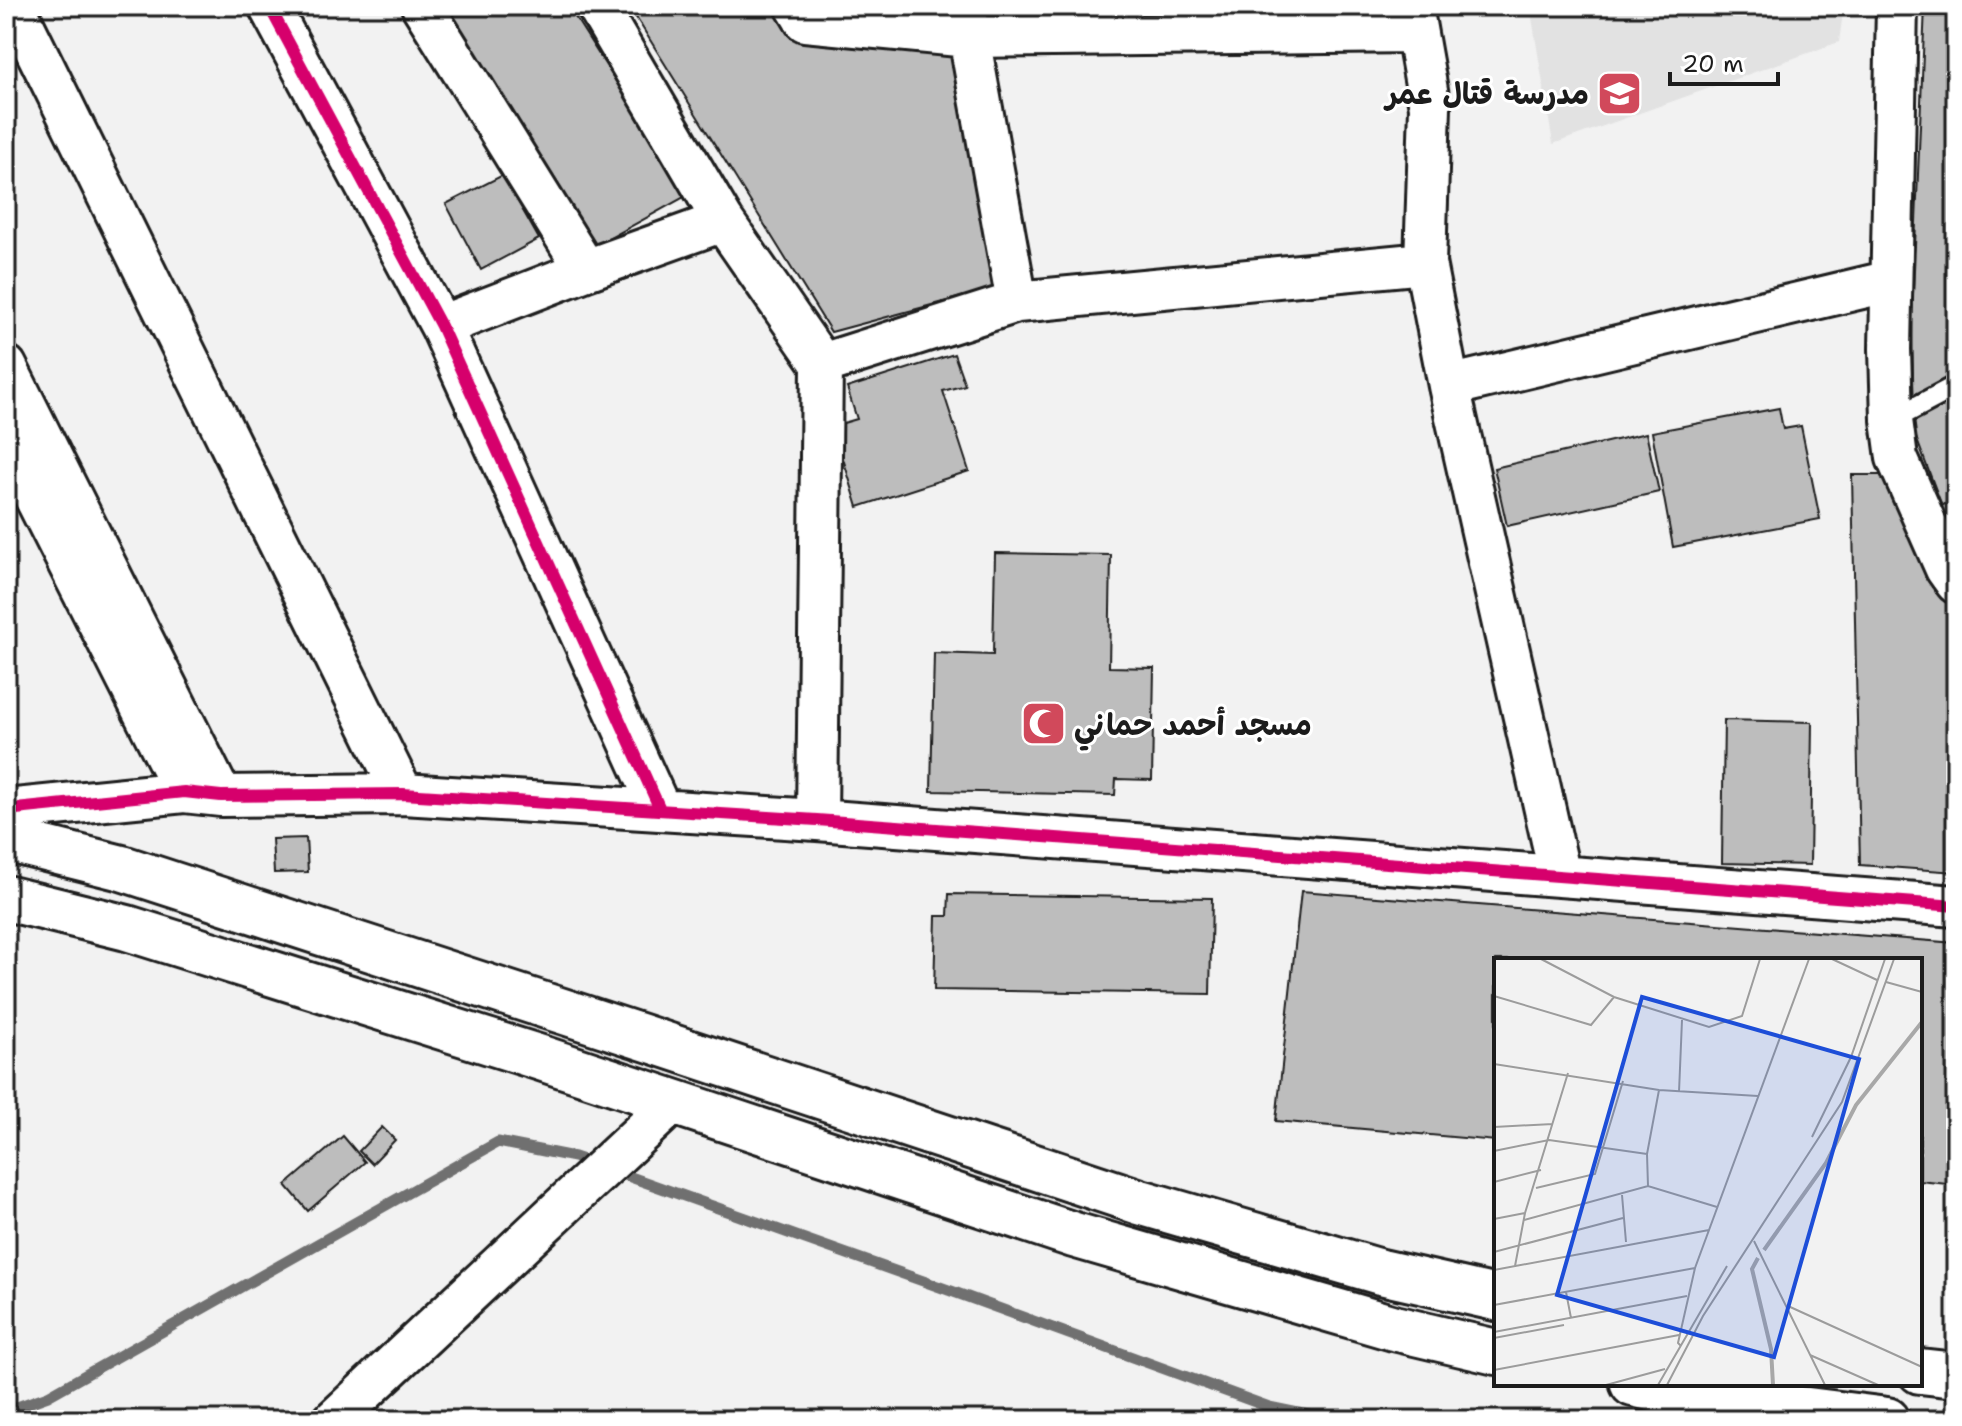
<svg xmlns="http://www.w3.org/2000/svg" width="1962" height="1426" viewBox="0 0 1962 1426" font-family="'Shantell Sans','Playpen Sans Arabic',sans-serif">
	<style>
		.built { fill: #e2e2e2 }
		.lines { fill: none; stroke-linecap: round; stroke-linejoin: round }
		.stream { stroke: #707070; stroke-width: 11 }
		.building { fill: #bdbdbd; stroke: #1c1c1c; stroke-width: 2 }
		.service-casing { stroke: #1c1c1c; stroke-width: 26 }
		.minor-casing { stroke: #1c1c1c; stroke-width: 46 }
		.trunk-casing { stroke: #1c1c1c; stroke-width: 50 }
		.service { stroke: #fff; stroke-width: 20 }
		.minor { stroke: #fff; stroke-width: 40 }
		.trunk { stroke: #fff; stroke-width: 44 }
		.cycleway-casing { stroke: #fff; stroke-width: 17 }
		.cycleway { stroke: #d6006c; stroke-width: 12 }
		.labels { text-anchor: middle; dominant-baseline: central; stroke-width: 6; stroke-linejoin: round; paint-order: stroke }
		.poi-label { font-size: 30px; font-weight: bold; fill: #1c1c1c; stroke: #fff; text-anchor: end }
		.inset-river { fill: none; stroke: #a8a8a8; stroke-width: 4 }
		.inset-road { fill: none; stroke: #9c9c9c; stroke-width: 2 }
		.view { fill: #1d4ed8; fill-opacity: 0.15; stroke: #1d4ed8; stroke-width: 4 }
		.inset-edge { fill: none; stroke: #1c1c1c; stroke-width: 4 }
	</style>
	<rect width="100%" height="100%" fill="#f2f2f2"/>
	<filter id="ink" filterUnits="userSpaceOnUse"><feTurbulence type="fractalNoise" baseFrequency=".0125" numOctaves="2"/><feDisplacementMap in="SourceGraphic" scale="16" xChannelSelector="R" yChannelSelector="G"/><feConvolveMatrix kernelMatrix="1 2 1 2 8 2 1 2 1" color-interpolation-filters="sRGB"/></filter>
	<g filter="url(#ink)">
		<path class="built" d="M1530 6H1844L1839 42 1553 144Z"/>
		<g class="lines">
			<path class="stream" d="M611 1170 954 1292 1269 1407 1332 1420
				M6 1411 48 1396 498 1142 574 1157 595 1164"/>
		</g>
		<path class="building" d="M443 6H568L688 195 592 248Z
			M629 6H775L795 39 810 38 957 50 995 288 831 332Z
			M1925 6H1956V497L1942 506 1914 432 1912 318Z
			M503 175 539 239 481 270 446 204Z
			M954 354 965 385 943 391 969 471 858 507 833 426 857 419 847 388Z
			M1779 408 1783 429 1801 426 1820 519 1673 547 1652 432Z
			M1646 433 1659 492 1507 526 1494 468Z
			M1852 475H1885L1908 524 1956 608V872L1860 865Z
			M995 553 1111 555 1109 667 1154 668 1152 780 1116 779 1115 795 931 791 934 653 993 655Z
			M1724 720 1812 722 1810 865 1722 863Z
			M306 838 308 872 274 873 272 839Z
			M1301 891 1956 943V1185L1920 1181V960H1496V1141L1276 1121Z
			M949 894 1212 898 1210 994 934 990 936 916H948Z
			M382 1127 395 1140 372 1164 359 1151Z
			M343 1136 365 1162 308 1211 286 1185Z"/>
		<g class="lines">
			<defs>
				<path id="service" d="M1892 420 1956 386"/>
				<path id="minor" d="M14 6 403 794
					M269 6 441 326 660 809
					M422 6 586 270
					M597 6 723 221 822 364 817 820
					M796 6 805 21 969 37 1416 32
					M966 6 969 37 1017 302
					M1412 6 1430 107 1425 263 1449 386 1560 876
					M1897 6 1890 349 1892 420 1897 458 1946 569 1956 583
					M441 326 586 270 723 221
					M822 364 1017 302 1425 263
					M6 366 221 796
					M1449 386 1891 281
					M6 440 184 792
					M6 810 184 792 221 796 403 794 817 820 1956 906
					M334 1420 674 1102"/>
				<path id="trunk" d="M6 839 122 868 639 1036 1140 1202 1381 1272 1496 1298
					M6 898 127 928 541 1058 1074 1235 1394 1328 1496 1352
					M1920 1371 1956 1375
					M1633 1384 1672 1393 1887 1420"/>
			</defs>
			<use href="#service" class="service-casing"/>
			<use href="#minor" class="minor-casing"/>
			<use href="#trunk" class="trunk-casing"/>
			<use href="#service" class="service"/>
			<use href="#minor" class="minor"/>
			<use href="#trunk" class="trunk"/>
			<defs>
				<path id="cycleway" d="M269 6 441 326 660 809
					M6 810 184 792 221 796 403 794 817 820 1956 906"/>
			</defs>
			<use href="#cycleway" class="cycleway-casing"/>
			<use href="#cycleway" class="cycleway"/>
		</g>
	</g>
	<defs>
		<symbol id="school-square" viewBox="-11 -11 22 22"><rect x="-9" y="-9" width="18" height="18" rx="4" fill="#d1495b" stroke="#fff"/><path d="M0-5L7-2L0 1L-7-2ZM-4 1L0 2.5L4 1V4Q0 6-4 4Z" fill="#fff"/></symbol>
		<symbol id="mosque-square" viewBox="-11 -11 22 22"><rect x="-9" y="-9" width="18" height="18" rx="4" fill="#d1495b" stroke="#fff"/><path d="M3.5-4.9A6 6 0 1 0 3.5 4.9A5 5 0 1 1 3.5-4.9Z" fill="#fff"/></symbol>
	</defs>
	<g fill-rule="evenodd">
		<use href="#school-square" x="1594" y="68" width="51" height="51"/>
		<use href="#mosque-square" x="1018" y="698" width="51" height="51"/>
	</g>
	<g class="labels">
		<g class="poi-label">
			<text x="1589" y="93">مدرسة قتال عمر</text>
			<text x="1074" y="724" text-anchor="start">مسجد أحمد حماني</text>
		</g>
	</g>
	<g transform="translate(1494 958)">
		<rect width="428" height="428" fill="#f2f2f2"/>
		<path class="inset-river" d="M270 292 332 205 362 147 428 64M264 300 258 311 277 391 279 427"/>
		<path class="inset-road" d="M47 1 120 39 215 69 248 58 266 1M338 1 383 22M392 24 428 34M0 38 97 67 120 39M0 106 165 132 264 138M185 134 188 62M0 169 59 166M318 179 357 99 391 1M0 193 55 182 153 196M0 224 47 212M154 228 153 196 165 132M42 230 101 216 129 123M128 237 132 284M0 261 31 255M30 262 154 228 223 249M260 283 331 427M0 294 129 260M21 308 31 255 74 115M0 312 215 272M72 334 77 360M0 347 201 310M294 348 428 409M0 374 193 338M0 380 70 367M187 388 184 385 201 310 315 1M316 397 384 427M0 412 185 377M112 427 171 411M164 427 233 308M173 427 209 358 348 144 400 1"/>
		<path class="view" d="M148 39 365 101 280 399 63 337Z"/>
		<rect width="428" height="428" class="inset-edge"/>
	</g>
	<rect width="1962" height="1426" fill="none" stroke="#fff" stroke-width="32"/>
	<rect x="16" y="16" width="1930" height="1394" fill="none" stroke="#1c1c1c" stroke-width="3" filter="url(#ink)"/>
	<path d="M1670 72v12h108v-12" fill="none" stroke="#1c1c1c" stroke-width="4"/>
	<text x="1682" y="72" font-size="24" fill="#1c1c1c" stroke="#ffffff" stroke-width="6" paint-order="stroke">20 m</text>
</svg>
